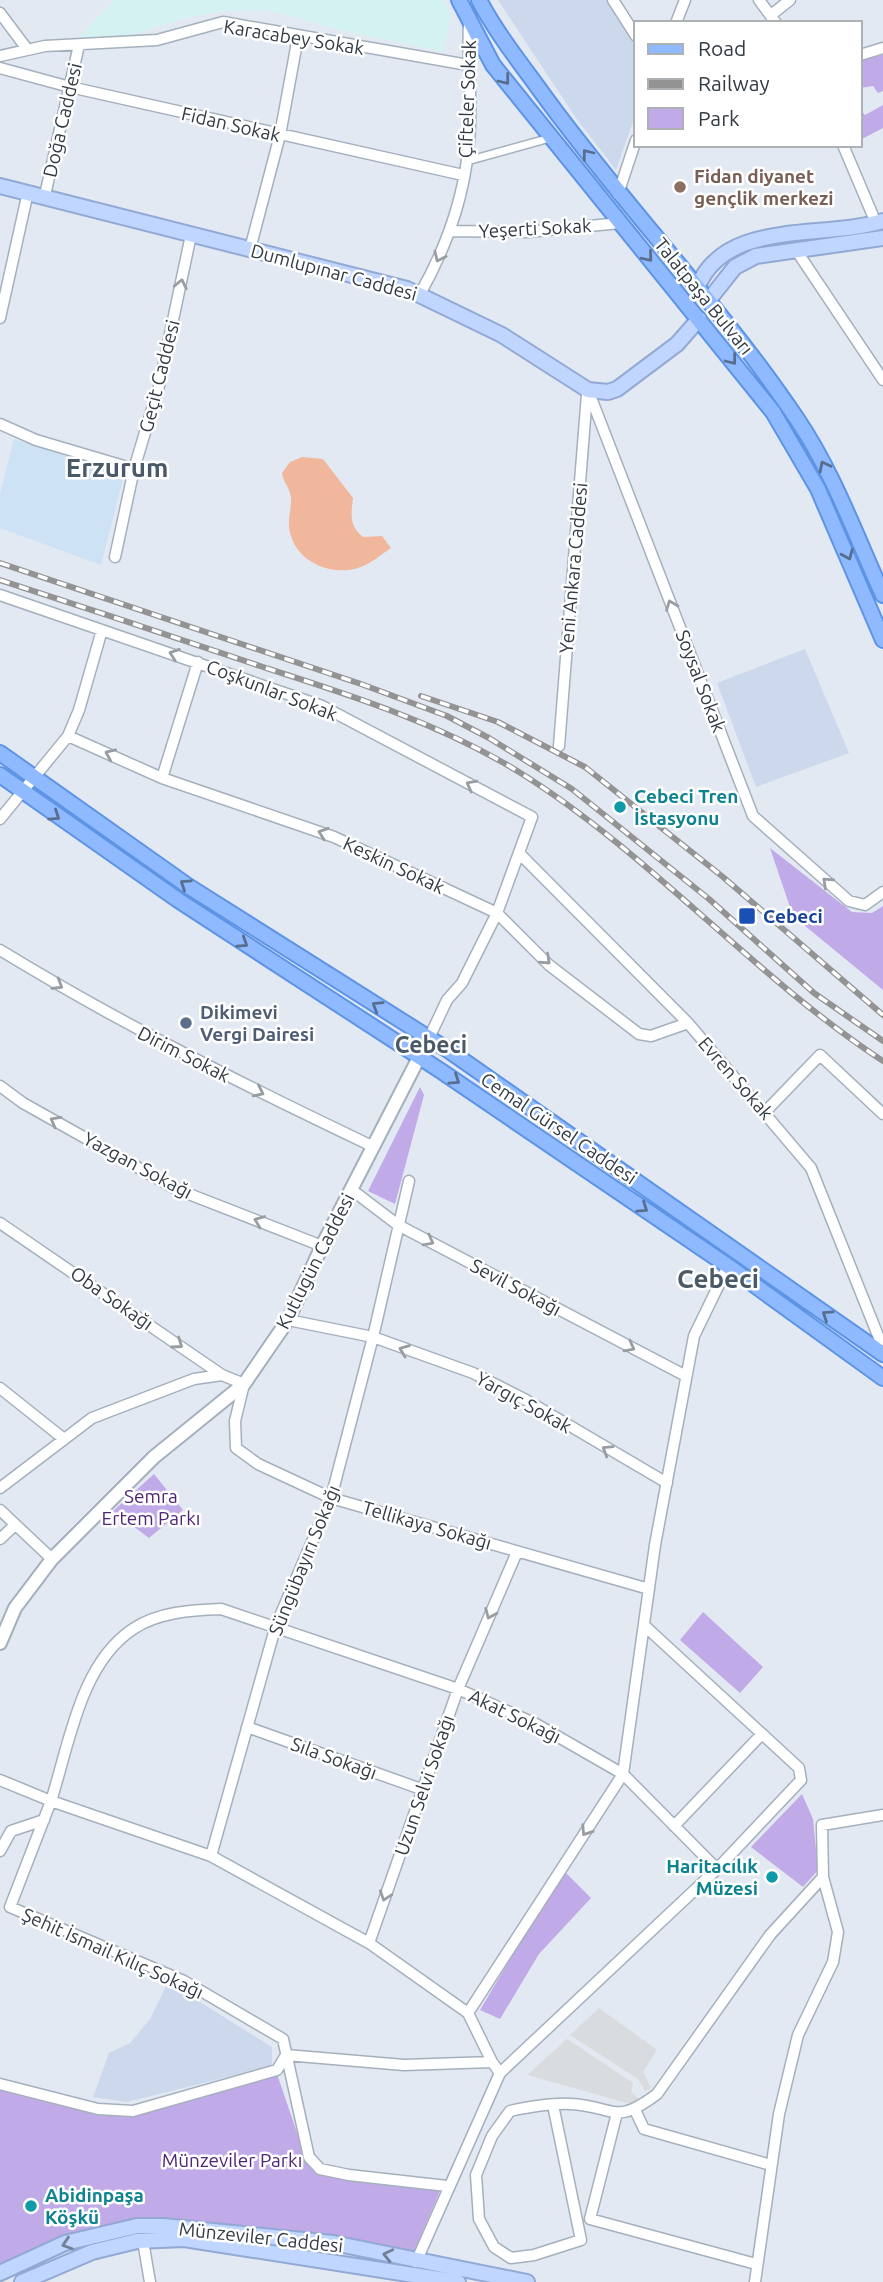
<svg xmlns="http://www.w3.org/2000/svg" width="883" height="2282" viewBox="0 0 883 2282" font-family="Ubuntu,sans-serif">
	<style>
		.commercial { fill: #cde2f5 }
		.education { fill: #ccd8ec }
		.medical { fill: #d5f2f3 }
		.green { fill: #c0aae8 }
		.parking { fill: #d9dcdf }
		.water { fill: #f1b79d }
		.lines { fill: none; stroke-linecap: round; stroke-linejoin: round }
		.pedestrian-casing { stroke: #a5b0bd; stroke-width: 10 }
		.minor-casing { stroke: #a5b0bd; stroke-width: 13 }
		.tertiary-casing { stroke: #a5b0bd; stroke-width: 16 }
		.secondary-casing { stroke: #91a9d4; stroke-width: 18 }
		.primary-casing { stroke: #5d94e6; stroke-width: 18 }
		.pedestrian { stroke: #fff; stroke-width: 7 }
		.minor { stroke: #fff; stroke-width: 10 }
		.tertiary { stroke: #fff; stroke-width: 12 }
		.secondary { stroke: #c0d6ff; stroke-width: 14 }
		.primary { stroke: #8fbaff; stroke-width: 14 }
		.rail-casing { stroke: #939393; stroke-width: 6 }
		.rail { stroke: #fff; stroke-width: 3.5; stroke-dasharray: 10; stroke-linecap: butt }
		.oneway { stroke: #586e8f }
		.oneway2 { stroke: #999da2 }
		.oneway3 { stroke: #728198 }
		.education-dot { fill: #8d6e63; stroke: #fff; stroke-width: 2.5 }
		.culture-dot { fill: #0f9aa8; stroke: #fff; stroke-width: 2.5 }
		.transit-dot { fill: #1a4fb4; stroke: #fff; stroke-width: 2.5 }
		.service-dot { fill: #5c6f8a; stroke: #fff; stroke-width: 2.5 }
		.labels { text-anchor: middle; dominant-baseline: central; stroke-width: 5; stroke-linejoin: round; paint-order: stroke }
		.street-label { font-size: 19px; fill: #333b44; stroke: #fff }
		.education-label { font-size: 19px; font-weight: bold; fill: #785e54; stroke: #fff; text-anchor: start }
		.culture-label { font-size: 19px; font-weight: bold; fill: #0d838f; stroke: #fff; text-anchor: start }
		.transit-label { font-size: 19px; font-weight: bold; fill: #164399; stroke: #fff; text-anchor: start }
		.service-label { font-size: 19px; font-weight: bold; fill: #4e5e75; stroke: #fff; text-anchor: start }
		.park-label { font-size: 19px; fill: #4f2676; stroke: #fff }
		.quarter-label { font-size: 23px; font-weight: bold; fill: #4a5967; stroke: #fff }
		.district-label { font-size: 26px; font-weight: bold; fill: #4a5967; stroke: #fff }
	</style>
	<rect width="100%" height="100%" fill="#e3e9f2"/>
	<path class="commercial" d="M14 439 124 475 101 565 0 528V494Z"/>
	<path class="education" d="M498 0H607L636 46V113L616 170 576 118Z
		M805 649 849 753 756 787 717 683Z
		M168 1982 272 2047V2066L127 2102 93 2097 109 2053 130 2043 150 2019Z"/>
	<path class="medical" d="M114 0H444L451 15 443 52 339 30 268 10 226 11 190 17 124 37H79Z"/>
	<path class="green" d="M883 55V91L878 93 873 86 860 88V58Z
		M883 105V128L860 140V109L865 115Z
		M770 848 852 912 872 913 883 906V990L793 916Z
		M420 1087 424 1095 395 1204 368 1191Z
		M154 1474 183 1510 149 1538 113 1511Z
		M703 1612 763 1667 740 1693 680 1640Z
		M802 1794 813 1819 818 1870 803 1887 751 1847Z
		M563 1870 591 1898 539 1954 500 2019 480 2010Z
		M277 2074 306 2159 323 2173 440 2191 412 2256 135 2224 0 2269V2090L108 2116 138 2115Z"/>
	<path class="parking" d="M599 2008 657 2050 643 2072 651 2088 645 2091 638 2079 570 2035Z
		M567 2039 633 2083 631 2092 639 2099 634 2105 527 2075Z"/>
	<path class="water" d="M302 457 323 459 353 498C351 515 349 526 363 537L382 536 391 548C380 555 371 564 358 568 332 576 299 563 291 536 285 520 294 506 290 493 288 485 283 482 282 473L290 462Z"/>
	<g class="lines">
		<defs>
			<path id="pedestrian" d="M467 161 550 138"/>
			<path id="minor" d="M613 0 636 36
				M759 0 776 23
				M0 13 27 49
				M771 15 790 0
				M676 23 685 0
				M860 55 883 48
				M0 56 45 46 157 40 223 22 468 65
				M0 68 70 87 463 175
				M843 145 876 223
				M618 194 636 140
				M45 195 79 45
				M451 231 528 232 620 223
				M250 249 280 135 298 37
				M796 250 883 380
				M420 294C446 248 465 195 469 141 473 102 467 62 469 22
				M0 318 28 192
				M588 390 753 816 849 901 865 905 883 892
				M0 424 36 440 134 469
				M115 557 134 469 159 386 191 235
				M0 595 322 706 532 817 497 913 462 983 447 1000 429 1038
				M68 736 162 778 334 837 497 913 549 965 639 1034 651 1036 688 1023
				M559 746 587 394
				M162 778 198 662
				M0 819 68 736 79 710 102 630
				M520 854 688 1023 811 1168 883 1348
				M0 950C121 1024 246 1086 374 1147
				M0 1086 23 1103 176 1189 322 1246
				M765 1112 820 1055 883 1114
				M352 1190 398 1225 686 1376
				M0 1223 222 1375
				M288 1320 373 1337 473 1373 526 1400 667 1483
				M0 1388 64 1439
				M0 1488 92 1418 194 1379 222 1375 244 1384 235 1421 236 1448 258 1464 331 1498 649 1589
				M0 1510 52 1559
				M0 1539 15 1525
				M247 1727 421 1789
				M0 1780 51 1801C69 1745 80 1664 133 1629 158 1612 192 1610 221 1609L458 1689 536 1724 623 1774 717 1869
				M674 1826 761 1735
				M0 1851 11 1831 44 1820
				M211 1856 276 1625 331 1498 373 1337 409 1181
				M369 1943 458 1689 517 1552 521 1553
				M468 2013 623 1774 655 1545 694 1336 728 1266
				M0 2084 98 2109 133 2111 277 2070 286 2055 404 2065 492 2062 500 2073
				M553 2105 581 2240 534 2255 511 2258 494 2247 479 2219 476 2175 492 2136 510 2111C529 2107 550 2103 570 2104 616 2106 613 2127 657 2094L770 1935 823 1877
				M635 2110 644 2129 771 2165
				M617 2113 590 2219 756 2264
				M447 2186 349 2175 320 2169 309 2157 283 2039 184 1981 10 1907 51 1801 211 1856 369 1943 468 2013 492 2062
				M143 2241 150 2282
				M416 2262 500 2073 717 1869 801 1780 799 1768 646 1627
				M755 2282 779 2114 798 2035 833 1962 838 1932 823 1877 822 1825 883 1815"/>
			<path id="tertiary" d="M0 1643 15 1608 52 1559 154 1457 244 1384 288 1320 322 1246 429 1038"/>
			<path id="secondary" d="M0 186 407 289 502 335 588 390 608 392 617 389 677 344 699 319
				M697 288C725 218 822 240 883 221
				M708 301 735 267 756 256 883 238
				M0 2273 65 2243 137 2226H163L333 2243 527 2282
				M22 2282 92 2252 137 2241 184 2239 458 2282"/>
			<path id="primary" d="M459 0 493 65 773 412 818 489 883 640
				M479 0C497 34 522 65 545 97 625 207 721 306 797 419 833 472 856 536 883 595
				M0 753 188 886 451 1052 883 1354
				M0 775 178 900 441 1071 728 1266 883 1378"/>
		</defs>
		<use href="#pedestrian" class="pedestrian-casing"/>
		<use href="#minor" class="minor-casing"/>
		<use href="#tertiary" class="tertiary-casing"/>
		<use href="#secondary" class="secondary-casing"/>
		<use href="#primary" class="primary-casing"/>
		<use href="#pedestrian" class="pedestrian"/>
		<use href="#minor" class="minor"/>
		<use href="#tertiary" class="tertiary"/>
		<use href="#secondary" class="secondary"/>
		<use href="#primary" class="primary"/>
		<defs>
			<path id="rail" d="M0 563 361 684 447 716 489 738 572 789 709 899 814 993 883 1041
				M0 580C89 609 177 638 266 668 353 696 441 724 519 772 652 855 753 976 883 1061
				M421 696 498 722 585 767 723 877 883 1015"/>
		</defs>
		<use href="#rail" class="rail-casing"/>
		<use href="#rail" class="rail"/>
	</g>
	<defs><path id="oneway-chevron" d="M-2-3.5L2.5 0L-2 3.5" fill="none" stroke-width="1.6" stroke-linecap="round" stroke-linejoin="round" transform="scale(1.75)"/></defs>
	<g class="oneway">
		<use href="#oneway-chevron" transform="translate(505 80) rotate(52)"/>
		<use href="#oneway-chevron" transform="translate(587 154) rotate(-128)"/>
		<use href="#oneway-chevron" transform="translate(648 257) rotate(50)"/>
		<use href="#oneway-chevron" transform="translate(732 360) rotate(52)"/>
		<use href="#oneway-chevron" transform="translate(824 466) rotate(-117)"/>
		<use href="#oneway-chevron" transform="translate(848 555) rotate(67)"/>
		<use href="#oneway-chevron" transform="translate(55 816) rotate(34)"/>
		<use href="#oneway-chevron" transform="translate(185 884) rotate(-146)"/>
		<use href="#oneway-chevron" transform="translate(243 943) rotate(33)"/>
		<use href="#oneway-chevron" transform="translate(377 1006) rotate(-148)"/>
		<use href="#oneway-chevron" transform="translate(455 1080) rotate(34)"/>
		<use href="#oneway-chevron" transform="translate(643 1208) rotate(34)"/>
		<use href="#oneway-chevron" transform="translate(827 1315) rotate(-146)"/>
	</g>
	<g class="oneway2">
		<use href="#oneway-chevron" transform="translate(439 257) rotate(115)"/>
		<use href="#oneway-chevron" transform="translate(181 284) rotate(-78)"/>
		<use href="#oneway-chevron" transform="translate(671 605) rotate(-111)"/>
		<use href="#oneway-chevron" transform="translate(174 654) rotate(-161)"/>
		<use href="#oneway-chevron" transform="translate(110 754) rotate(-156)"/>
		<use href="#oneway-chevron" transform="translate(471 785) rotate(-152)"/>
		<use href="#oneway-chevron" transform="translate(323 833) rotate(-161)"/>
		<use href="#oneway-chevron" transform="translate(827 882) rotate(-138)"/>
		<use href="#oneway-chevron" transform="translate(546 960) rotate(43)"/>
		<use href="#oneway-chevron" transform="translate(58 985) rotate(31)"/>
		<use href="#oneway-chevron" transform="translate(259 1092) rotate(26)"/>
		<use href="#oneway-chevron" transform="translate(55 1121) rotate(-151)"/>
		<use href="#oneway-chevron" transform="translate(259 1221) rotate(-159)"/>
		<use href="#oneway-chevron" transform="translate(429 1241) rotate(28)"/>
		<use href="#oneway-chevron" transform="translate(178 1344) rotate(35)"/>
		<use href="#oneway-chevron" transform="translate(630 1347) rotate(28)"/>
		<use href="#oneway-chevron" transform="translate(404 1350) rotate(-159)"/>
		<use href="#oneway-chevron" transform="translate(607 1450) rotate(-148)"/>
		<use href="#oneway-chevron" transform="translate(490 1614) rotate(113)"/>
		<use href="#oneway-chevron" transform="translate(586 1831) rotate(123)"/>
		<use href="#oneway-chevron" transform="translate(385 1896) rotate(109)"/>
	</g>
	<g class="oneway3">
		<use href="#oneway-chevron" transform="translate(67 2244) rotate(162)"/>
		<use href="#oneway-chevron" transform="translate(388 2255) rotate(-167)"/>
	</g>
	<circle class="education-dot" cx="680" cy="187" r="7"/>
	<g class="culture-dot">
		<circle cx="620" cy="807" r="7"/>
		<circle cx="772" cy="1877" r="7"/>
		<circle cx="31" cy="2206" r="7"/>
	</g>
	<rect class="transit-dot" x="738" y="907" width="18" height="18" rx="3.5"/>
	<circle class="service-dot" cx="186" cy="1023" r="7"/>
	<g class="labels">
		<g class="street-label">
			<text transform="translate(294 37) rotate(9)">Karacabey Sokak</text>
			<text transform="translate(467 99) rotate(-88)">Çifteler Sokak</text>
			<text transform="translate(62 120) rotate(-77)">Doğa Caddesi</text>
			<text transform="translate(231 124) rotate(13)">Fidan Sokak</text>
			<text transform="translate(535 228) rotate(-3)">Yeşerti Sokak</text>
			<text transform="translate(334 272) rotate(15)">Dumlupınar Caddesi</text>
			<text transform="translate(704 296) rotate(51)">Talatpaşa Bulvarı</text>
			<text transform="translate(159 376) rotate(-76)">Geçit Caddesi</text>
			<text transform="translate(573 568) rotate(-85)">Yeni Ankara Caddesi</text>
			<text transform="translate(701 681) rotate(69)">Soysal Sokak</text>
			<text transform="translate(272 690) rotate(21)">Coşkunlar Sokak</text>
			<text transform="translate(394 865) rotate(25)">Keskin Sokak</text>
			<text transform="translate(184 1054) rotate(27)">Dirim Sokak</text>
			<text transform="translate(736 1078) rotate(49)">Evren Sokak</text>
			<text transform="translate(559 1128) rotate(34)">Cemal Gürsel Caddesi</text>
			<text transform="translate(138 1165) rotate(28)">Yazgan Sokağı</text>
			<text transform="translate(315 1261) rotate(-63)">Kutlugün Caddesi</text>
			<text transform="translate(516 1287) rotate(28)">Sevil Sokağı</text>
			<text transform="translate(112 1298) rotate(35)">Oba Sokağı</text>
			<text transform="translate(524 1402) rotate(29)">Yargıç Sokak</text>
			<text transform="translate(427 1525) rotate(16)">Tellikaya Sokağı</text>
			<text transform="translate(304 1560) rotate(-68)">Süngübayırı Sokağı</text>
			<text transform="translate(515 1716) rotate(26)">Akat Sokağı</text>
			<text transform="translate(334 1758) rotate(20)">Sıla Sokağı</text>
			<text transform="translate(424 1785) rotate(-71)">Uzun Selvi Sokağı</text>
			<text transform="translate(113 1953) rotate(24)">Şehit İsmail Kılıç Sokağı</text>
			<text transform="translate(261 2237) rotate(6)">Münzeviler Caddesi</text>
		</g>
		<g class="education-label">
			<text x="694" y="176">Fidan diyanet<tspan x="694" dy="22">gençlik merkezi</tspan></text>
		</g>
		<g class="culture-label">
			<text x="634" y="796">Cebeci Tren<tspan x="634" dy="22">İstasyonu</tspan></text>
			<text x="758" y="1866" text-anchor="end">Haritacılık<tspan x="758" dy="22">Müzesi</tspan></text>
			<text x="45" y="2195">Abidinpaşa<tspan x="45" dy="22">Köşkü</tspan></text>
		</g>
		<g class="transit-label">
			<text x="763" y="916">Cebeci</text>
		</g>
		<g class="service-label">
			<text x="200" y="1012">Dikimevi<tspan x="200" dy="22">Vergi Dairesi</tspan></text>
		</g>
		<g class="park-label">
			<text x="151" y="1496">Semra<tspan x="151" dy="22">Ertem Parkı</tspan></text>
			<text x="232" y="2160">Münzeviler Parkı</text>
		</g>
		<g class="quarter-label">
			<text x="431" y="1044">Cebeci</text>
		</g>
		<g class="district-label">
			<text x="117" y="467">Erzurum</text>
			<text x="718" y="1278">Cebeci</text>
		</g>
	</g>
	<rect x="634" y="21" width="228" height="126" fill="#ffffff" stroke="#adb1b4" stroke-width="2"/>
	<rect x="648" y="44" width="35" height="10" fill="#8fbaff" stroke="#adb1b4" stroke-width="2"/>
	<text x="698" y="56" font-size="21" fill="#333b44">Road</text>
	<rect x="648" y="79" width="35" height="10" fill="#939393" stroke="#adb1b4" stroke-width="2"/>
	<text x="698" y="91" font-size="21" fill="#333b44">Railway</text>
	<rect x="648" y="108" width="35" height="21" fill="#c0aae8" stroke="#adb1b4" stroke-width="2"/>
	<text x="698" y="126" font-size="21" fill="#333b44">Park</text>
</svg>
